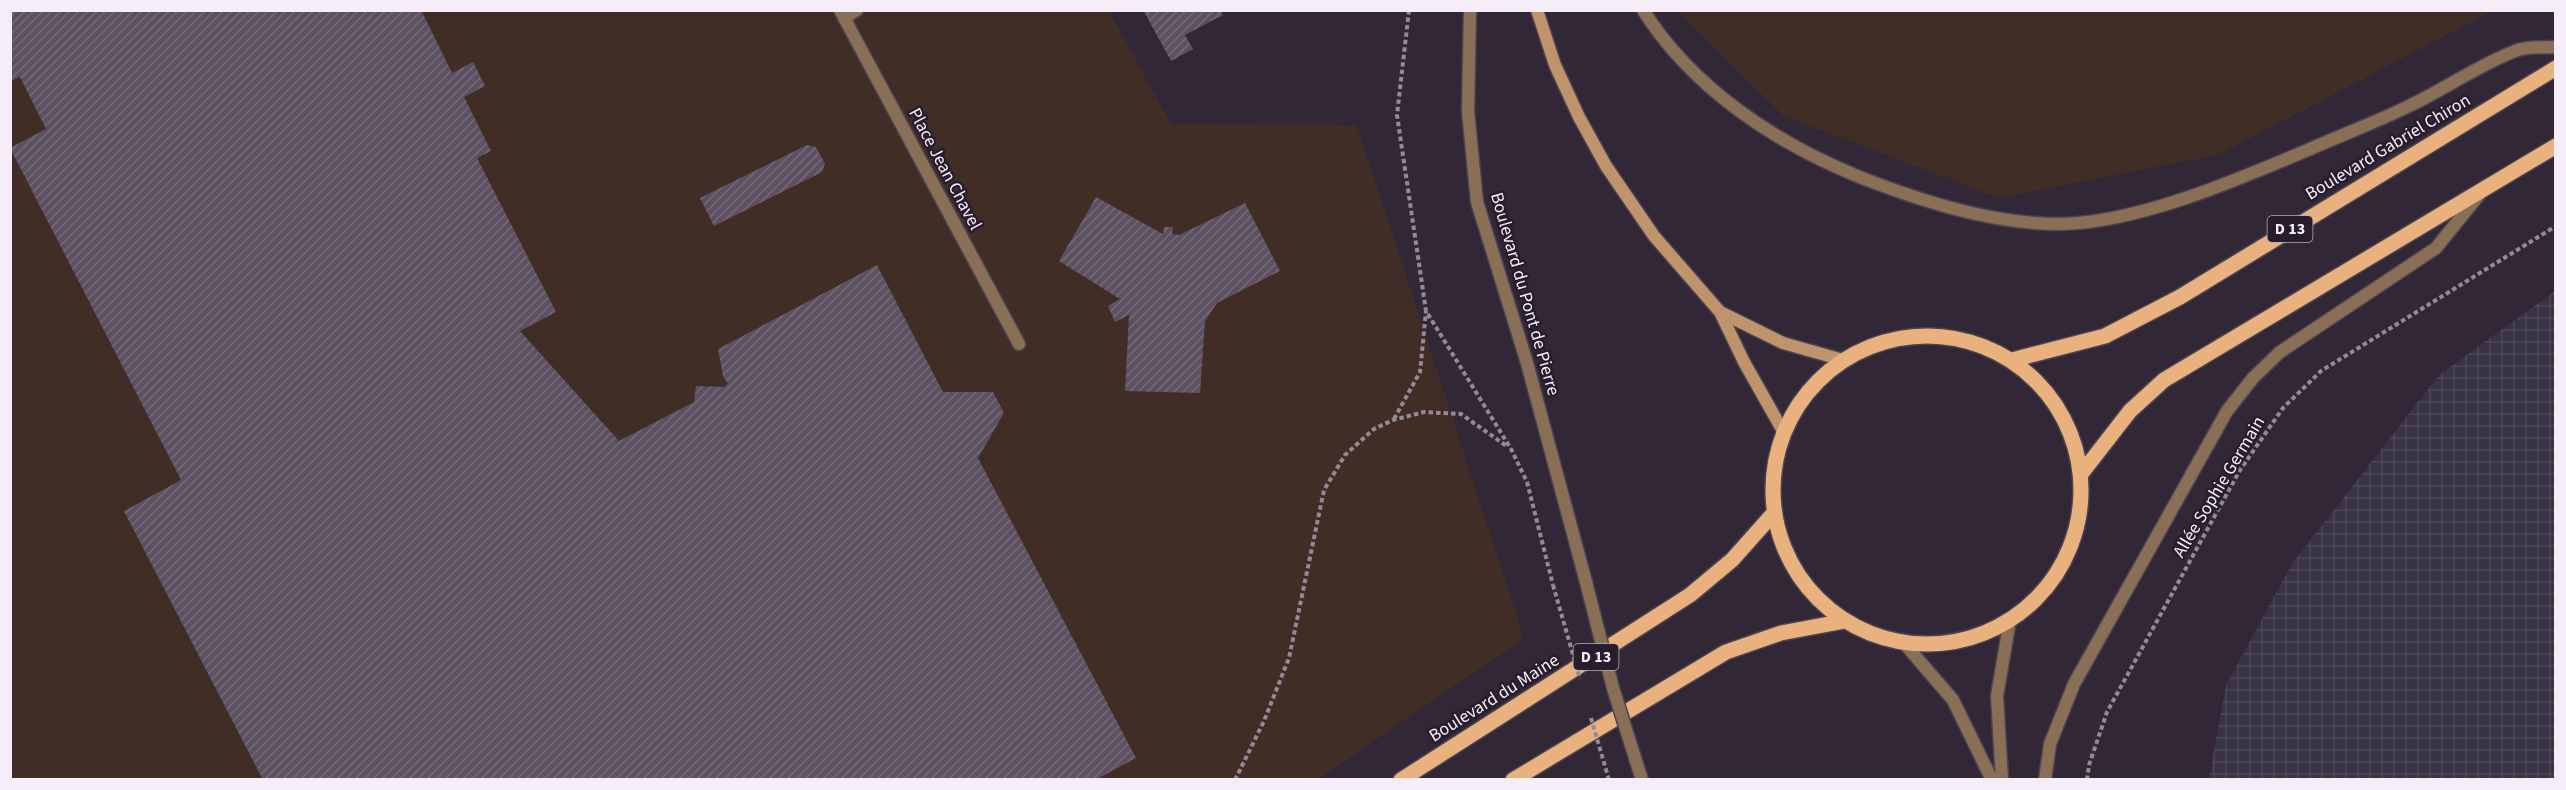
<svg xmlns="http://www.w3.org/2000/svg" width="2566" height="790" viewBox="0 0 2566 790" font-family="'Source Sans 3',sans-serif">
	<style>
		.commercial { fill: #402e26 }
		.industrial { fill: url(#industrial-grid) }
		.building { fill: url(#building-hatch) }
		.lines { fill: none; stroke-linecap: round; stroke-linejoin: round }
		.lane-casing { stroke: #4d4351; stroke-width: 15 }
		.street-casing { stroke: #4d4351; stroke-width: 15 }
		.secondary-casing { stroke: #4d4351; stroke-width: 15 }
		.primary-casing { stroke: #4d4351; stroke-width: 18 }
		.path { stroke: #938a97; stroke-width: 4; stroke-dasharray: 4.5 3; stroke-linecap: butt }
		.lane { stroke: #8a6f57; stroke-width: 12 }
		.street { stroke: #8a6f57; stroke-width: 12 }
		.secondary { stroke: #bf946d; stroke-width: 12 }
		.primary { stroke: #e8b17e; stroke-width: 15 }
		.street-bridge-casing { stroke: #4d4351; stroke-width: 15; stroke-linecap: butt }
		.path-bridge { stroke: #938a97; stroke-width: 4; stroke-dasharray: 4.5 3; stroke-linecap: butt }
		.street-bridge { stroke: #8a6f57; stroke-width: 12 }
		.labels { text-anchor: middle; dominant-baseline: central; stroke-width: 5; stroke-linejoin: round; paint-order: stroke }
		.shield { fill: #281d2c; stroke: #b8afbb; stroke-width: 1.5 }
		.shield-label { font-size: 16px; font-weight: bold; fill: #f5eef8 }
		.street-label { font-size: 18px; fill: #f5eef8; stroke: #281d2c }
	</style>
	<defs>
		<pattern id="industrial-grid" width="8" height="8" patternUnits="userSpaceOnUse" patternTransform="scale(1.5)"><rect width="8" height="8" fill="#383445"/><path d="M0 4h8M4 0v8" fill="none" stroke="#4c4857"/></pattern>
		<pattern id="building-hatch" width="6" height="6" patternUnits="userSpaceOnUse" patternTransform="scale(1.5)"><rect width="6" height="6" fill="#5c5061"/><path d="M-1 1l2-2M0 6l6-6M5 7l2-2" fill="none" stroke="#746a78"/></pattern>
	</defs>
	<rect width="100%" height="100%" fill="#322736"/>
	<path class="commercial" d="M10 11H1109L1171 124 1357 125 1524 638 1318 779H11Z
		M1677 11H2492L2218 155 1999 198 1784 116Z"/>
	<path class="industrial" d="M2555 291V779H2209L2226 685 2292 564 2439 375Z"/>
	<path class="building" d="M10 10H421L452 73 473 62 485 86 464 97 491 151 477 158 556 312 520 331 619 441 694 402 696 386 724 387 728 384 723 376 718 349 877 265 943 392H993L1004 413 978 458 1136 758 1095 780H263L124 511 181 480 10 148 46 129 20 77 10 81Z
		M1143 10H1220L1223 15 1185 35 1193 49 1171 61Z
		M807 145 816 147 825 164 822 172 714 226 700 198Z
		M1096 197 1163 234 1164 227H1173L1172 234 1179 235 1245 203 1280 271 1217 303 1205 321 1200 393 1125 391 1129 315 1115 322 1108 306 1120 299 1059 261Z"/>
	<g class="lines">
		<defs>
			<path id="lane" d="M1643 10C1693 89 1777 144 1862 178 1924 202 1993 224 2060 224 2140 223 2244 177 2317 146 2349 132 2381 120 2411 105 2446 88 2479 65 2515 51 2526 46 2543 48 2556 47
				M844 18 857 10"/>
			<path id="street" d="M840 10 1019 344
				M1470 10 1468 111 1477 202 1527 363 1586 582
				M1904 643 1953 700 1992 780
				M2002 780 1997 696 2010 620
				M2045 780 2050 744 2074 684 2227 411 2253 378 2280 352 2436 248 2479 195"/>
			<path id="secondary" d="M1537 10 1555 65 1579 117 1606 166 1654 236 1720 312 1744 362 1783 431
				M1720 312 1783 343 1843 360"/>
			<path id="primary" d="M1773 490a154 154 0 1 1 308 0a154 154 0 1 1-308 0Z
				M2012 360 2105 336 2180 297 2556 68
				M2081 474 2130 411 2164 380 2556 146
				M1401 780 1690 595 1732 560 1773 514
				M1513 780 1726 652 1781 633 1845 621"/>
		</defs>
		<use href="#lane" class="lane-casing"/>
		<use href="#street" class="street-casing"/>
		<use href="#secondary" class="secondary-casing"/>
		<use href="#primary" class="primary-casing"/>
		<path class="path" d="M1409 10 1397 115 1426 311 1511 449 1527 482 1553 585
			M1394 419 1420 372 1426 311
			M1235 780 1264 721 1289 658 1324 490 1345 455 1374 429 1393 420 1424 412 1461 414 1508 447
			M2087 780 2089 765 2107 712 2240 470 2283 408 2321 371 2556 226"/>
		<use href="#lane" class="lane"/>
		<use href="#street" class="street"/>
		<use href="#secondary" class="secondary"/>
		<use href="#primary" class="primary"/>
		<defs>
			<path id="street-bridge" d="M1586 582 1613 688 1642 780"/>
		</defs>
		<use href="#street-bridge" class="street-bridge-casing"/>
		<path class="path-bridge" d="M1553 585 1580 679
			M1591 718 1609 780"/>
		<use href="#street-bridge" class="street-bridge"/>
	</g>
	<g class="labels">
		<g class="shield">
			<rect x="2267.5" y="216" width="45" height="26" rx="4.5"/>
			<rect x="1573.5" y="644" width="45" height="26" rx="4.5"/>
		</g>
		<g class="shield-label">
			<text x="2290" y="229">D 13</text>
			<text x="1596" y="657">D 13</text>
		</g>
		<g class="street-label">
			<text transform="translate(2388 147) rotate(-31)">Boulevard Gabriel Chiron</text>
			<text transform="translate(945 169) rotate(62)">Place Jean Chavel</text>
			<text transform="translate(1525 294) rotate(74)">Boulevard du Pont de Pierre</text>
			<text transform="translate(2219 487) rotate(-59)">Allée Sophie Germain</text>
			<text transform="translate(1494 698) rotate(-32)">Boulevard du Maine</text>
		</g>
	</g>
	<rect width="2566" height="790" fill="none" stroke="#f5eef8" stroke-width="24"/>
</svg>
